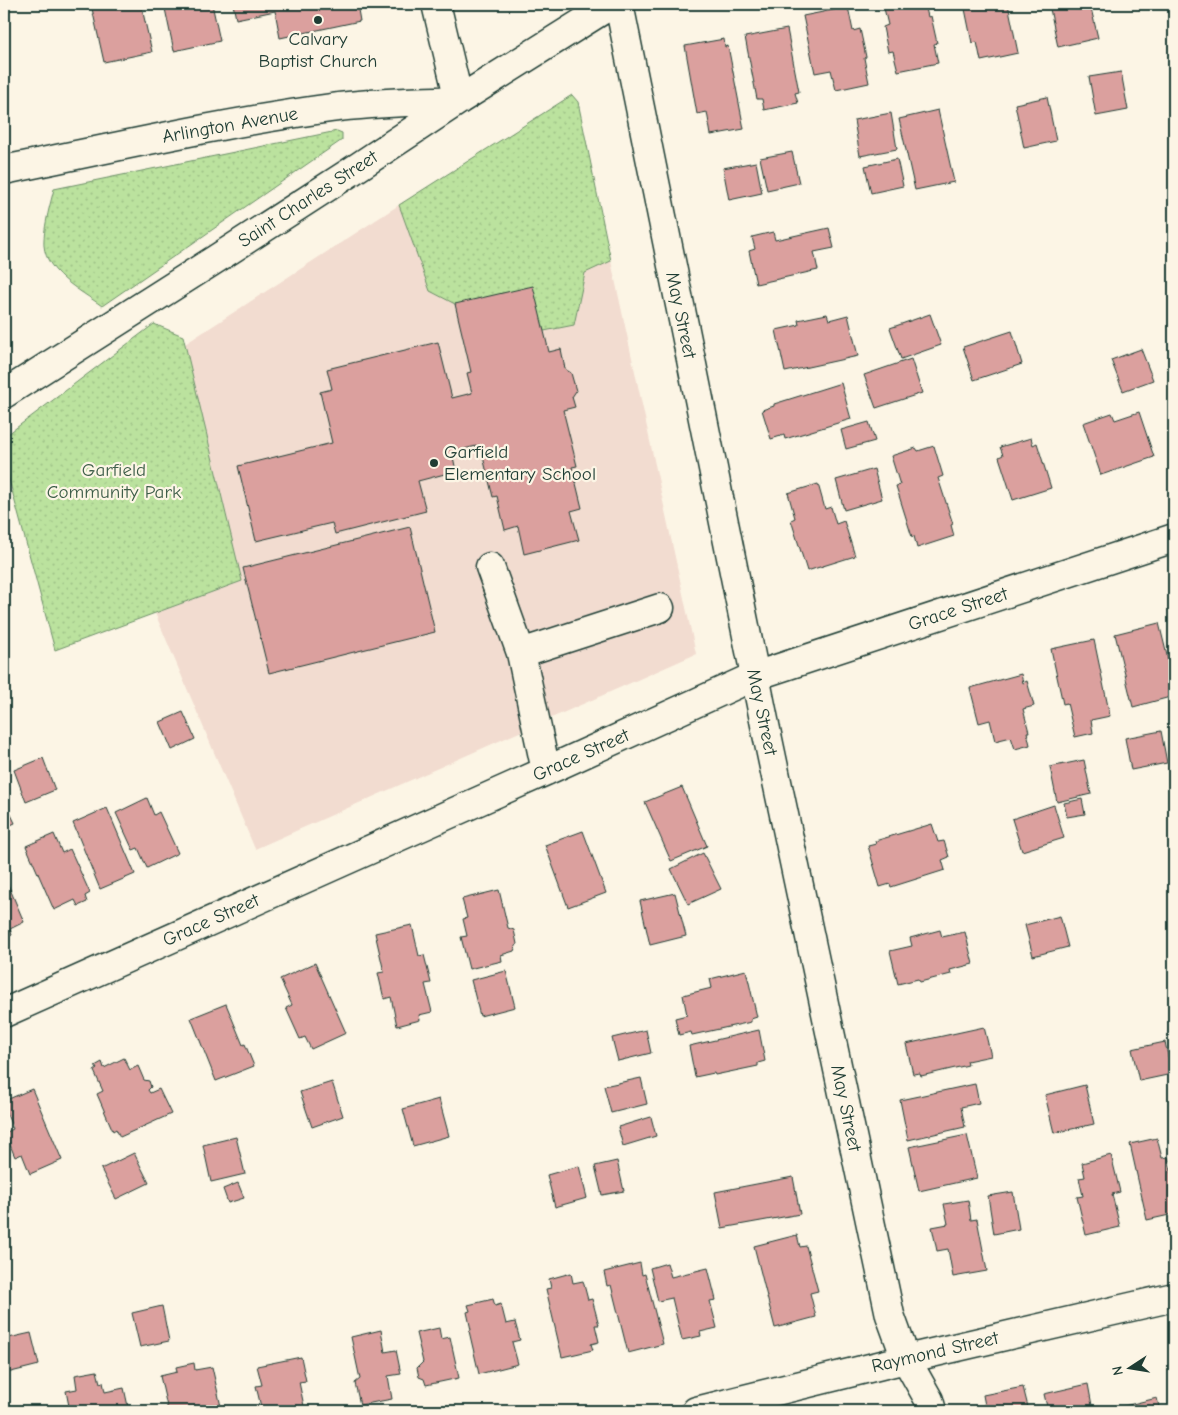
<svg xmlns="http://www.w3.org/2000/svg" width="1178" height="1415" viewBox="0 0 1178 1415" font-family="'Comic Neue',sans-serif">
	<style>
		.built { fill: #f2dcd0 }
		.park { fill: url(#park-dots); stroke: #6d9069 }
		.building { fill: #dba09e; stroke: #1f3d34 }
		.lines { fill: none; stroke-linecap: round; stroke-linejoin: round }
		.minor-casing { stroke: #1f3d34; stroke-width: 31 }
		.minor { stroke: #fcf5e5; stroke-width: 28 }
		.poi-dot { fill: #1f3d34; stroke: #fcf5e5; stroke-width: 2 }
		.labels { text-anchor: middle; dominant-baseline: central; stroke-width: 4.5; stroke-linejoin: round; paint-order: stroke }
		.poi-label { font-size: 19px; fill: #1f3d34; stroke: #fcf5e5 }
		.street-label { font-size: 19px; fill: #1f3d34; stroke: #fcf5e5 }
		.park-label { font-size: 19px; fill: #3e5e49; stroke: #fcf5e5 }
	</style>
	<defs>
		<pattern id="park-dots" width="8" height="8" patternUnits="userSpaceOnUse" patternTransform="scale(1.25)"><rect width="8" height="8" fill="#bbe29e"/><path d="M2 2h.1M6 6h.1" fill="none" stroke="#a0c389" stroke-width="1.8" stroke-linecap="round"/></pattern>
	</defs>
	<rect width="100%" height="100%" fill="#fcf5e5"/>
	<filter id="ink" filterUnits="userSpaceOnUse"><feTurbulence type="fractalNoise" baseFrequency=".02" numOctaves="2"/><feDisplacementMap in="SourceGraphic" scale="10" xChannelSelector="R" yChannelSelector="G"/><feConvolveMatrix kernelMatrix="1 2 1 2 8 2 1 2 1" color-interpolation-filters="sRGB"/></filter>
	<g filter="url(#ink)">
		<path class="built" d="M572 95 578 102 611 261 696 654 255 849 155 613 242 581 185 344 399 205Z"/>
		<path class="park" d="M572 95 578 102 611 261 585 273 574 325 544 331 455 304 430 291 399 205Z
			M337 131 342 133V140L102 306C80 290 41 271 44 239 45 222 50 205 54 189Z
			M154 324 183 336 242 581 55 650 4 461V437Z"/>
		<path class="building" d="M91 4H141L152 52 104 62Z
			M164 4H212L220 41 174 51Z
			M233 4H357L360 21 280 38 275 11 236 19Z
			M883 4H925L928 17 931 16 937 43 934 44 938 63 898 71 893 51 888 52 883 27 888 25Z
			M964 4H1008L1018 53 981 61 977 42 972 43Z
			M1049 4H1090L1098 38 1058 47Z
			M848 7 853 31 860 29 866 57 864 58 869 83 836 90 831 70 815 73 803 16Z
			M787 29 799 92 795 93 798 103 764 110 762 99H757L745 37Z
			M724 39 725 47 728 46 744 129 711 135 707 112 697 114 685 46Z
			M1121 72 1128 110 1096 116 1089 77Z
			M1047 97 1056 141 1024 148 1015 104Z
			M938 110 954 182 915 190 899 119Z
			M891 113 897 149 860 156 854 120Z
			M792 152 799 183 767 190 760 158Z
			M897 159 903 186 871 193 865 166Z
			M756 162 762 193 729 200 723 168Z
			M829 228 834 248 814 252 818 270 756 284 749 251 755 249 752 237 773 232 775 240Z
			M533 286 549 352 561 349 565 369 571 373 576 391 572 397 575 407 563 410 577 466 572 467 582 508 571 511 579 540 524 554 518 526 505 530 497 496 493 497 480 445 452 452 456 471 418 481 426 511 335 534 332 523 256 541 238 466 332 443 320 392 332 389 327 369 438 342 452 398 472 393 467 373 471 372 455 304Z
			M827 314 829 320 848 315 858 356 785 372 776 330 799 325 798 320Z
			M930 314 941 345 901 359 890 328Z
			M1012 331 1022 364 974 380 963 347Z
			M1141 349 1153 380 1123 391 1111 360Z
			M911 359 922 393 876 408 864 375Z
			M841 383 851 419 785 439 784 435 771 439 762 410 774 406V404Z
			M1139 412 1154 457 1101 475 1083 423 1112 413 1115 420Z
			M869 422 875 441 846 449 841 430Z
			M1031 438 1033 445 1037 443 1051 488 1013 500 999 457 1003 455 1000 447Z
			M934 446 943 476 938 478 953 524 951 525 954 536 917 548 914 536 912 537 896 486 900 485 891 456 916 448 918 451Z
			M874 469 882 499 844 510 836 480Z
			M818 484 825 509 831 507 836 524 844 521 855 556 807 571 791 520 795 518 788 493Z
			M410 527 435 632 269 673 243 568Z
			M1159 623 1174 684V696L1133 707 1115 634Z
			M1094 640 1110 716 1091 720 1093 733 1075 737 1067 703 1063 704 1051 649Z
			M1021 674 1023 683 1027 681 1034 706 1023 709 1029 732H1027L1030 745 1015 749 1011 737 995 741 990 720 979 723 970 688Z
			M183 712 195 739 172 750 160 722Z
			M1161 731 1167 763 1131 770 1125 738Z
			M43 758 55 790 26 802 14 770Z
			M1084 760 1091 794 1057 802 1050 767Z
			M682 787 707 846 671 861 645 802Z
			M147 798 154 815 159 812 178 853 147 868 138 848 133 850 116 813Z
			M1082 799 1085 814 1067 817 1064 803Z
			M4 800 15 823 4 828Z
			M1054 805 1064 838 1022 851 1012 819Z
			M107 808 135 874 100 889 73 823Z
			M932 824 938 842 944 841 949 857 942 860 945 870 891 887 890 884 880 887 868 846 876 844 875 841Z
			M583 831 606 893 568 907 545 845Z
			M54 834 62 853 70 849 90 893 85 896 87 902 78 906 75 900 54 910 26 846Z
			M703 853 721 889 688 904 671 869Z
			M7 882 24 922 10 929 12 935 4 939V884Z
			M499 890 508 928 514 930 517 944 514 951 501 955 502 961 469 969 461 937 467 936 463 919 467 918 462 899Z
			M675 893 686 936 650 945 640 901Z
			M1060 916 1068 947 1033 956 1025 925Z
			M412 925 419 956 424 955 431 983 425 984 432 1012 419 1015 420 1020 397 1026 391 997 384 999 378 973 384 972 375 933Z
			M940 930 942 937 965 932 973 964 950 970 951 974 920 982 918 979 898 984 890 951 912 946 910 938Z
			M315 963 346 1033 311 1049 305 1037 300 1039 286 1008 292 1005 280 979Z
			M746 970 757 1017 751 1019V1022L692 1035 691 1032 679 1035 675 1018 687 1015 683 995 712 988 710 979Z
			M506 971 515 1007 480 1016 471 980Z
			M226 1004 243 1045 245 1044 254 1066 216 1081 191 1018Z
			M984 1027 991 1056 967 1061 968 1065 921 1076 920 1073 913 1074 906 1044Z
			M646 1030 651 1053 618 1061 612 1038Z
			M759 1030 765 1061 758 1063V1066L715 1075 714 1073 695 1077 689 1046Z
			M1165 1042 1172 1074 1139 1081 1132 1049Z
			M124 1058 130 1070 138 1066 144 1080 149 1081 151 1087 148 1090 150 1093 159 1089 171 1114 120 1137 116 1129 113 1131 97 1094 103 1091 94 1071 97 1069 95 1066 102 1062 104 1068Z
			M641 1078 647 1104 611 1113 604 1086Z
			M332 1082 343 1116 312 1127 300 1092Z
			M975 1084 979 1103 961 1107 965 1127 908 1140 900 1100Z
			M1085 1085 1094 1124 1054 1133 1045 1095Z
			M32 1089 62 1160 30 1174 22 1154 15 1157 5 1133 13 1129 4 1107V1101Z
			M439 1099 449 1136 413 1146 403 1109Z
			M651 1117 656 1136 623 1146 618 1127Z
			M967 1135 977 1178 919 1191 909 1147Z
			M236 1137 245 1174 211 1182 203 1145Z
			M1157 1138 1162 1158 1168 1157 1174 1185V1214L1147 1220 1130 1144Z
			M134 1153 149 1183 116 1199 101 1169Z
			M1111 1155 1120 1192 1112 1194 1120 1227 1086 1235 1077 1197 1083 1196 1079 1178 1085 1177 1082 1163Z
			M617 1161 624 1191 602 1195 595 1166Z
			M579 1166 587 1198 555 1207 547 1175Z
			M793 1177 800 1214 722 1228 715 1192Z
			M238 1183 244 1198 228 1203 223 1189Z
			M1013 1192 1019 1229 994 1234 988 1196Z
			M968 1200 971 1220 977 1219 987 1271 953 1277 948 1249 937 1251 932 1227 948 1224 944 1204Z
			M797 1235 800 1247 806 1246 818 1291 810 1293 816 1317 775 1328 754 1246Z
			M640 1263 642 1275 645 1274 663 1344 628 1353 611 1285 607 1286 604 1272Z
			M667 1263 671 1277 708 1268 716 1300 710 1301 717 1328 700 1332 701 1336 682 1340 672 1298 658 1301 650 1268Z
			M571 1273 573 1283 583 1281 588 1300 592 1299 599 1325H595L599 1342 591 1344 593 1350 562 1357 546 1289 551 1288 549 1279Z
			M493 1299 495 1306 501 1304 506 1324 515 1322 520 1340 512 1342 518 1364 479 1374 469 1331 471 1330 467 1312 470 1311 468 1305Z
			M162 1306 169 1341 140 1347 132 1313Z
			M439 1328 441 1339 450 1337 459 1378 426 1385 424 1379 419 1377 417 1368 423 1362 416 1333Z
			M381 1330 385 1352 396 1350 401 1374 388 1376 392 1399 360 1405 355 1383 360 1379 351 1337Z
			M31 1333 39 1365 7 1373 4 1360V1339Z
			M301 1357 306 1381 299 1382 305 1411H262L256 1386 262 1385 257 1366Z
			M194 1363 195 1370 212 1367 222 1411H168L160 1376 177 1372 176 1367Z
			M97 1371 100 1383 103 1382 105 1392 124 1388 129 1411H70L66 1391 77 1389 75 1375Z
			M1088 1384 1093 1411H1048L1044 1394Z
			M1023 1387 1029 1411H986L983 1395Z
			M1157 1398 1160 1411H1120V1407Z"/>
		<g class="lines">
			<defs>
				<path id="minor" d="M619 4 765 725 890 1315 906 1359 929 1400 932 1411
					M4 170C112 148 221 123 331 108 373 102 416 102 459 100L436 4
					M4 394 216 259 349 173 459 100 612 4
					M490 567 521 653 546 771
					M521 653 660 608
					M4 1013 546 771 755 676 1174 538
					M696 1411 906 1359 1174 1297"/>
			</defs>
			<use href="#minor" class="minor-casing"/>
			<use href="#minor" class="minor"/>
		</g>
	</g>
	<g class="poi-dot">
		<circle cx="318" cy="20" r="5"/>
		<circle cx="434" cy="463" r="5"/>
	</g>
	<g class="labels">
		<g class="poi-label">
			<text x="318" y="39">Calvary<tspan x="318" dy="22">Baptist Church</tspan></text>
			<text x="444" y="452" text-anchor="start">Garfield<tspan x="444" dy="22">Elementary School</tspan></text>
		</g>
		<g class="street-label">
			<text transform="translate(230 125) rotate(-10)">Arlington Avenue</text>
			<text transform="translate(308 199) rotate(-33)">Saint Charles Street</text>
			<text transform="translate(681 315) rotate(78)">May Street</text>
			<text transform="translate(958 609) rotate(-18)">Grace Street</text>
			<text transform="translate(762 712) rotate(78)">May Street</text>
			<text transform="translate(581 755) rotate(-24)">Grace Street</text>
			<text transform="translate(211 920) rotate(-24)">Grace Street</text>
			<text transform="translate(846 1108) rotate(78)">May Street</text>
			<text transform="translate(935 1352) rotate(-13)">Raymond Street</text>
		</g>
		<g class="park-label">
			<text x="114" y="470">Garfield<tspan x="114" dy="22">Community Park</tspan></text>
		</g>
	</g>
	<rect width="1178" height="1415" fill="none" stroke="#fcf5e5" stroke-width="20"/>
	<rect x="10" y="10" width="1158" height="1395" fill="none" stroke="#1f3d34" stroke-width="2" filter="url(#ink)"/>
	<g transform="translate(1130 1368) rotate(258)" stroke="#fcf5e5" stroke-width="4" paint-order="stroke">
	<path d="M0-4L9 19L0 12L-9 19Z" fill="#1f3d34"/>
	<text y="-8" font-size="14" font-weight="bold" text-anchor="middle" fill="#1f3d34">N</text>
	</g>
</svg>
